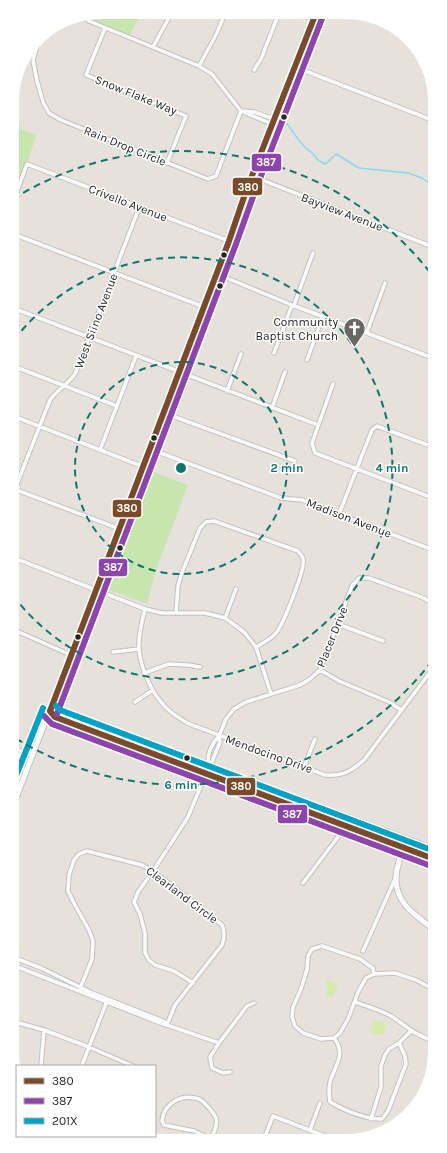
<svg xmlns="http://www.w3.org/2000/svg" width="447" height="1153" viewBox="0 0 447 1153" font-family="Karla,sans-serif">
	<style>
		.green { fill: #c8e5b0 }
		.pitch { fill: #d6eaac }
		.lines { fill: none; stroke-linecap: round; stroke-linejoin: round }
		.stream { stroke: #86d9f0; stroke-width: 1.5 }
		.street-casing { stroke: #c2c1c2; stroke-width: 5.5 }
		.secondary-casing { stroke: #c2c1c2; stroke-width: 7 }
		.street { stroke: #fbfafa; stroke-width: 3.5 }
		.secondary { stroke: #fbfafa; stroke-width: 5 }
		.bus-1-casing { stroke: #fff; stroke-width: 9 }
		.bus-2-casing { stroke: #fff; stroke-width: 9 }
		.bus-3-casing { stroke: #fff; stroke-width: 9 }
		.bus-1 { stroke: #7a4b2a; stroke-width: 6 }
		.bus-2 { stroke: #8e44ad; stroke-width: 6 }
		.bus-3 { stroke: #02a2c6; stroke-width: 6 }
		.ring { fill: none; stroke: #0f766e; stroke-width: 2; stroke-dasharray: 7 5 }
		.bus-dot { fill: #262626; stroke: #fff; stroke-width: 1.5 }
		.labels { text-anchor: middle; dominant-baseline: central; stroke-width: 3; stroke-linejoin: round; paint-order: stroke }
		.street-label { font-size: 12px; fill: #262626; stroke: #fff }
		.poi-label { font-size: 12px; fill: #262626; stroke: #fff; text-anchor: end }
		.centre { fill: #0f766e; stroke: #fff; stroke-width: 2 }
		.ring-label { font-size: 12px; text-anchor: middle; font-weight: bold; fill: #0f766e; stroke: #fff; stroke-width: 3; stroke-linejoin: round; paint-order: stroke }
		.line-badge { stroke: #fff; stroke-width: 1.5 }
		.badge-label { font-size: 11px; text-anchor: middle; font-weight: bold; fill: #fff }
	</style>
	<rect width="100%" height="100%" fill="#e6e1db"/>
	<path class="green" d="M101 12H143L128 37 89 21 83 15Z
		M17 121 21 129 36 135 27 164 13 202 12 183 17 169 18 151Z
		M151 471 188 485 155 573 147 604 109 590 107 585Z"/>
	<path class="pitch" d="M327 980 338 984 333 997 326 995 328 988 325 986Z
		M373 1020 376 1022 377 1020 387 1024 383 1035 378 1033V1035L370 1033 373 1025H371Z"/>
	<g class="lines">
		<path class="stream" d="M287 124C293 131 297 139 303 145 306 149 311 151 313 154 318 160 318 161 326 164L336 154 359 168 408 173 422 178 432 185"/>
		<defs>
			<path id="street" d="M105 28 86 75 186 116 167 163
				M44 33 39 39 33 60 37 81 43 102 49 113 61 120 208 179 216 176 241 111 212 74 199 66 89 21 83 15
				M153 47 172 12
				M199 66 217 33 225 13
				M295 67 432 120
				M254 70 261 59 279 13
				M272 124 241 111 254 112 274 119
				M252 176 433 247
				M13 202 27 164 229 241
				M13 234 204 307
				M217 274 292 305 433 358
				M294 305 313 253
				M13 308 318 425
				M367 332 385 283
				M274 353 292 305
				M307 360 323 316
				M13 366 117 406
				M333 384 312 443 315 453 433 498
				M227 391 241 354
				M272 408 285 372
				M164 413 295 461
				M13 416 144 467
				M150 449 281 498 302 500 433 550
				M100 450 136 356
				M14 489 120 529
				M13 494 50 400C57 390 68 384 75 374L139 208
				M339 514 372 430 377 426 433 447
				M14 558 145 609 162 613H205L225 618 244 632 256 647 271 694
				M145 609C142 622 138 635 139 649 140 665 150 689 161 702 167 711 178 717 187 723L325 775C343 776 350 772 364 760L434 667
				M176 613 178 586 181 575 200 528 206 522 214 521 298 551C299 553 303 556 303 559 306 568 283 625 276 633 271 639 263 643 256 647
				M225 618 236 589
				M338 624 383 641
				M14 630C33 638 52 647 71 655
				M113 652 139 649
				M320 670 339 681 389 702 401 710
				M144 673 169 664 188 665 200 667
				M135 702 153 690
				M14 749 33 755
				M209 766C206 755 212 743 219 736
				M304 767 315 739
				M168 848 188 817 209 766 212 762 220 742 219 736 226 719 234 709 246 702 300 685 310 679 320 670 352 586 359 578H369L424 598 434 605
				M166 851 153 871 138 892 134 902 140 914 145 933V953L149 960 155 965 174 971 193 983
				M303 883 347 825
				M363 951 395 879
				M15 958 41 968 92 993 163 1021 167 1024
				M15 966 163 1024 167 1025 219 1043
				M79 991 92 959 93 941 89 930 76 907 68 891 69 875 74 860 79 854 87 851 142 865 153 871 222 925C225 932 225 937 222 945L175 1005 167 1025
				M355 1002C367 1006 380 1010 391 1016 407 1026 415 1036 435 1041
				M15 1022 44 1030 89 1047 133 1066
				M334 1038C346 1054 336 1064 331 1079 328 1087 329 1094 330 1102 346 1111 364 1119 382 1119L388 1111 406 1064 405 1056 399 1043
				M334 1038 321 1039 303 1033 295 1026 292 1017 293 1007 301 989 307 969 308 956 312 949 322 946 360 959 367 964 373 968 374 974
				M334 1038 340 1033 348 1019 359 990 366 978 374 974 395 973 416 980 435 990
				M82 1065 107 1001
				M41 1066 44 1030
				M230 1072 223 1073 212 1068 210 1057 219 1043 247 1006 254 1003
				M371 1119 381 1087V1066L385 1055 389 1049 399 1043 411 1031
				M310 1130 320 1103
				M211 1139 194 1131 164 1125 162 1121C164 1103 182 1093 199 1099 205 1102 209 1108 213 1113 214 1114 215 1116 216 1118 218 1124 214 1133 211 1139
				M264 1139 273 1116 330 1138"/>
			<path id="secondary" d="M50 711 55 717 434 859
				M50 711 58 710 434 849
				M14 803 179 373 229 241 246 191 316 13
				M407 839C398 862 388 884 406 906 414 915 425 922 434 930"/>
		</defs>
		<use href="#street" class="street-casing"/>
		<use href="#secondary" class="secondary-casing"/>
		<use href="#street" class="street"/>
		<use href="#secondary" class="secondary"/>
		<defs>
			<path id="bus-1" d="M50 711 229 241 246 191 316 13
				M50 711 55 717 434 859"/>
			<path id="bus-2" d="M57 714 236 244 254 194 323 16
				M44 716 52 724 431 866"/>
			<path id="bus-3" d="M56 706 60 710 434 851
				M14 781 43 708"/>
		</defs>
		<use href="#bus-1" class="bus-1-casing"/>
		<use href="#bus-2" class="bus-2-casing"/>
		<use href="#bus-3" class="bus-3-casing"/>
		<use href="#bus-1" class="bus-1"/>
		<use href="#bus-2" class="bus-2"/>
		<use href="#bus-3" class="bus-3"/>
	</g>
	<g class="ring">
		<circle cx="181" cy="468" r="106"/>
		<path d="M14 340A211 211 0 1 1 15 598"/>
		<path d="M432 661A317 317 0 0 1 15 738M13 199A317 317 0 0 1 432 275"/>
	</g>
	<defs>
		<symbol id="church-pin" viewBox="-11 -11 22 30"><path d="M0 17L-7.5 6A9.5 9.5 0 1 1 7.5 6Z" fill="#696765" stroke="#fff"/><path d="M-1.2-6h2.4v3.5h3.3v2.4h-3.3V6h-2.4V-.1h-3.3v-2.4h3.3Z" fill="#fff"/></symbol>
	</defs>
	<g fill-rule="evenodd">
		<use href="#church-pin" x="342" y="316" width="25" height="34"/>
	</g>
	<g class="bus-dot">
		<circle cx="284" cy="117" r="3.5"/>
		<circle cx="224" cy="255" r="3.5"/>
		<circle cx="220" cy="286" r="3.5"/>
		<circle cx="154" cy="438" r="3.5"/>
		<circle cx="120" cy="548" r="3.5"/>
		<circle cx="78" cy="637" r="3.5"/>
		<circle cx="187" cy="758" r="3.5"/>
	</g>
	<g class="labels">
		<g class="street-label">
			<text transform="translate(136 95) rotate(22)">Snow Flake Way</text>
			<text transform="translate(125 146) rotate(22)">Rain Drop Circle</text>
			<text transform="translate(128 203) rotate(21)">Crivello Avenue</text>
			<text transform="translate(342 212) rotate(21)">Bayview Avenue</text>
			<text transform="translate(96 321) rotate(-69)">West Siino Avenue</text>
			<text transform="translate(349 518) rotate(21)">Madison Avenue</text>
			<text transform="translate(332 637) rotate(-68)">Placer Drive</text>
			<text transform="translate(269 754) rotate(20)">Mendocino Drive</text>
			<text transform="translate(182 895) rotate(37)">Clearland Circle</text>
		</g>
		<g class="poi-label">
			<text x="338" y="322">Community<tspan x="338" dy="14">Baptist Church</tspan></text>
		</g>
	</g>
	<path d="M0 0H447V1153H0ZM101 19H346A82 82 0 0 1 428 101V1052A82 82 0 0 1 346 1134H101A82 82 0 0 1 19 1052V101A82 82 0 0 1 101 19Z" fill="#fff" fill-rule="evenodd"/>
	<circle cx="181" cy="468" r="6" class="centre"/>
	<g class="ring-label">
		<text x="287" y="472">2 min</text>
		<text x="392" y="472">4 min</text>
		<text x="181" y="789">6 min</text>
	</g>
	<g class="line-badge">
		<rect x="251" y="153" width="31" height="19" rx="4" fill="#8e44ad"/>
		<rect x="232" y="177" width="31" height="19" rx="4" fill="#7a4b2a"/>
		<rect x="112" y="499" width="30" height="19" rx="4" fill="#7a4b2a"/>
		<rect x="98" y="558" width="30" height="19" rx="4" fill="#8e44ad"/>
		<rect x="226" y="777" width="30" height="19" rx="4" fill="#7a4b2a"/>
		<rect x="277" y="804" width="31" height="20" rx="4" fill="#8e44ad"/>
	</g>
	<g class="badge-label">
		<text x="266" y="166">387</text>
		<text x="248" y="191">380</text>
		<text x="127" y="512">380</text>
		<text x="113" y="571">387</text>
		<text x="241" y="790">380</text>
		<text x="292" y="818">387</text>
	</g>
	<rect x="16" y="1065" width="140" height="72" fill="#ffffff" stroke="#a8a8a8"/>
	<rect x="24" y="1078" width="20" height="6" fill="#7a4b2a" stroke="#a8a8a8"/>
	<text x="52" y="1085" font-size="12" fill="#262626">380</text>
	<rect x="24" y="1098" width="20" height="6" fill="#8e44ad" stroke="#a8a8a8"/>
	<text x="52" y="1105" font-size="12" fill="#262626">387</text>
	<rect x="24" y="1118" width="20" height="6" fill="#02a2c6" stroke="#a8a8a8"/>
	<text x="52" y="1125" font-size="12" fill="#262626">201X</text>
</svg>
